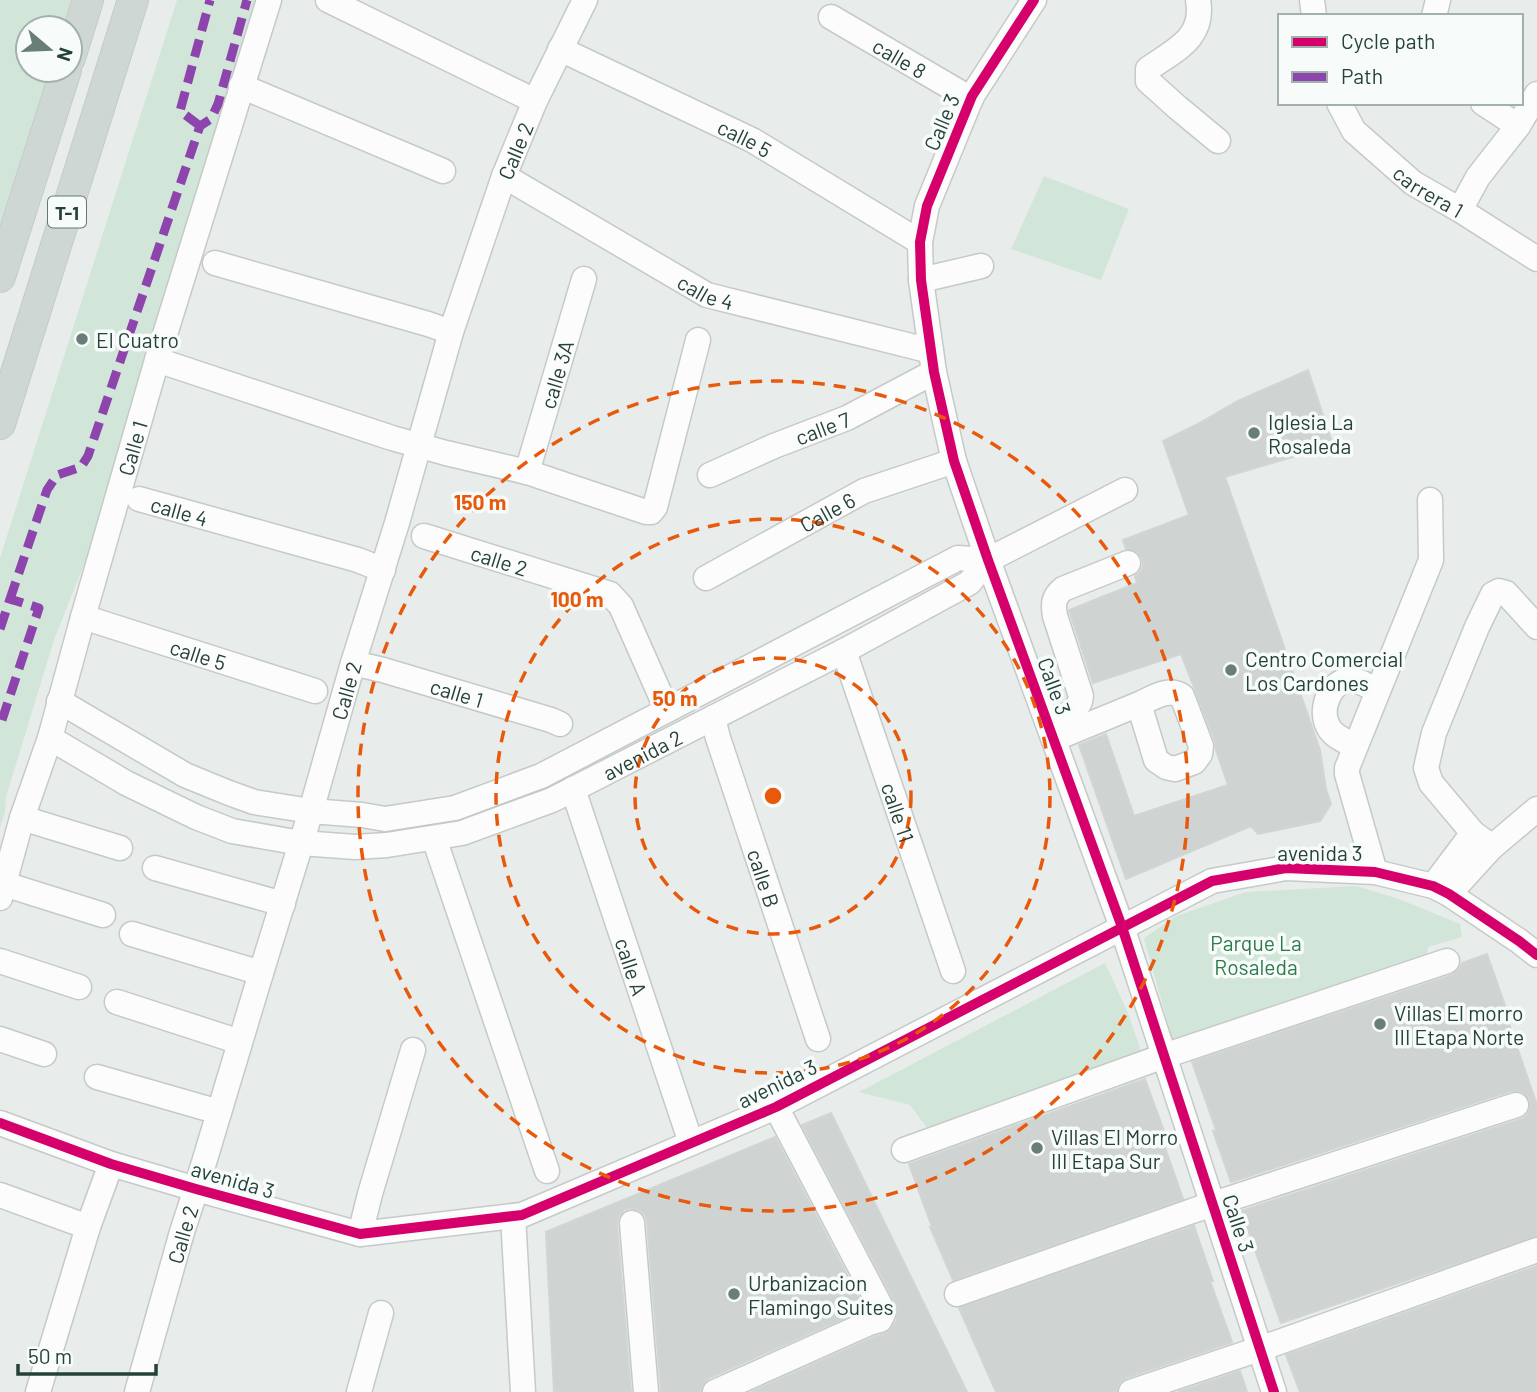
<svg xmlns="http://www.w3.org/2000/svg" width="1537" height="1392" viewBox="0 0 1537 1392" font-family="Barlow,sans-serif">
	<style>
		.park { fill: #d1e6d8 }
		.building { fill: #cfd4d2; stroke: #d1d6d4; stroke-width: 2 }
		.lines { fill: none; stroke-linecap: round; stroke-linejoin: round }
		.minor-casing { stroke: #c5cac8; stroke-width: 27 }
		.major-casing { stroke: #c3ccc9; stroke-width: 32 }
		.minor { stroke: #fcfcfc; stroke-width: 24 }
		.major { stroke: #cfd7d5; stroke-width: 30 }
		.quiet { stroke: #8e44ad; stroke-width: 9; stroke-dasharray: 18 9; stroke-linecap: butt }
		.cycleway-casing { stroke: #f7fbf9; stroke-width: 15 }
		.cycleway { stroke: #d6006c; stroke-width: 10 }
		.ring { fill: none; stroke: #e8590c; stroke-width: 3.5; stroke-dasharray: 12 9 }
		.poi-dot { fill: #697e78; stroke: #f7fbf9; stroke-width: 2.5 }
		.labels { text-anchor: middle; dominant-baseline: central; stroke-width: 7; stroke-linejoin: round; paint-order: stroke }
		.shield { fill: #f7fbf9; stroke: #637a73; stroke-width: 2 }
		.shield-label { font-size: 19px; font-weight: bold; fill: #24423a }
		.street-label { font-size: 21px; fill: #24423a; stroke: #f7fbf9 }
		.poi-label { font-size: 21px; fill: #24423a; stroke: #f7fbf9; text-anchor: start }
		.park-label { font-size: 21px; fill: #2d7a4b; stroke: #f7fbf9 }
		.centre { fill: #e8590c; stroke: #f7fbf9; stroke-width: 3.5 }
		.ring-label { font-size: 21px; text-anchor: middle; font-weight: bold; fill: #e8590c; stroke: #f7fbf9; stroke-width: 7; stroke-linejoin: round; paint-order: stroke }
	</style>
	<rect width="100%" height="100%" fill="#e8edeb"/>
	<path class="park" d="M0 0H74L65 28H28V70H51L0 223Z
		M177 0H264L93 542 54 640 6 797 5 812 0 828V558Z
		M1044 176 1129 209 1101 280 1011 249Z
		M1356 886 1399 899 1460 924 1462 937 1428 947 1427 958 1174 1046 1144 938 1176 916 1246 892Z
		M1105 963 1128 1013 1143 1057 930 1132 910 1105 859 1092Z"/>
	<path class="building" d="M1308 370 1333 445 1225 477 1320 750 1326 789 1331 804 1320 821 1258 834 1251 826 1126 879 1079 745 1106 734 1134 816 1228 785 1216 750 1215 741 1181 654 1093 683 1069 610 1137 583 1135 576 1140 572 1143 566 1142 558 1137 551 1126 549 1123 540 1189 515 1163 441 1196 425 1238 401Z
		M1487 954 1507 1011 1505 1012 1537 1105V1236L1281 1323 1241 1211 1521 1119 1527 1115 1530 1109V1100L1525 1094 1520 1091H1511L1231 1182 1213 1131 1216 1130 1192 1062 1452 975 1459 970 1462 963Z
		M1145 1079 1165 1134 1161 1136 1183 1199 953 1280 930 1227H932L909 1164Z
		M831 1113 967 1392H751L874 1337 884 1334 890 1331 897 1320V1310L894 1300 802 1125Z
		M775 1137 865 1309 709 1378 703 1384 700 1392H661L647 1222 645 1215 639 1210 630 1208 624 1210 619 1216 617 1224 631 1392H554L546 1232Z
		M1194 1226 1213 1281H1210L1232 1342 1230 1343 1126 1378 1119 1383 1117 1392H996L959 1308Z
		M1537 1266V1392H1300L1286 1355Z
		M1240 1371 1247 1392H1178Z"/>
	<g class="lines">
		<defs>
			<g id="minor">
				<path d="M328 0 535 101"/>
				<path d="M1034 0 972 96 927 206 920 242 921 280 934 372 954 461 988 560 1122 927 1274 1392"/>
				<path d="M1198 0C1205 38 1175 50 1148 69V81L1177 107 1218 141"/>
				<path d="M1312 0 1314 16"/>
				<path d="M1434 16 1438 0"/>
				<path id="s1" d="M831 17 971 99"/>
				<path id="s2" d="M560 49 752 140 920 242"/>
				<path d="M241 86 443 171"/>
				<path id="s3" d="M1339 103 1354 131 1413 183 1460 210 1537 259"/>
				<path d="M1483 103 1518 126"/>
				<path id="s4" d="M504 176 707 295 931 351"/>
				<path d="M1460 210 1478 177 1518 126 1537 94"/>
				<path d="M215 263 428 324 451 332"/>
				<path d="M921 280 981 266"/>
				<path d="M157 360 392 438 446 453 527 472 646 512H651L655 507 698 340"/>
				<path id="s5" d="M527 472 584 279"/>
				<path id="s6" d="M710 475 774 446 847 418 934 372"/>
				<path id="s7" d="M139 499 358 560 383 570"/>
				<path id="s8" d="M424 536 610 594 621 606 667 710"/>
				<path id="s9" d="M706 578 864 491 954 461"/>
				<path id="s10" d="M83 617 315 691"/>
				<path id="s11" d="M844 651 953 971"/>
				<path id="s12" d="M353 663 383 670 551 720 560 724"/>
				<path d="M59 701 185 775 229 793 254 802 311 811 362 815 385 819 455 808 541 776 958 558 988 560 1125 490"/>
				<path id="s13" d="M713 718 718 738 818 1039"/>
				<path d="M1048 723C1062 717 1080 713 1081 696L1055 616C1053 605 1053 597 1063 589L1128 563"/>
				<path id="s14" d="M50 738 126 783 196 817 232 831 301 843 355 847 387 845 462 833 552 800 844 651 969 583 988 560"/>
				<path d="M1054 739 1139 704 1156 760 1166 767 1175 769 1194 762 1200 754 1201 746 1182 696C1168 687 1153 698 1139 704"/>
				<path d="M1354 746C1346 741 1332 736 1328 726 1319 709 1330 680 1351 680 1360 680 1369 687 1377 690"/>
				<path id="s15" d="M573 789 691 1143"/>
				<path d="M22 818 120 848"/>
				<path d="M434 838 547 1171"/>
				<path d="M1492 847 1473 833 1431 783 1426 768 1434 733 1477 627 1493 594 1499 591 1506 593 1537 627"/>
				<path d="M155 868 283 904"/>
				<path d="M1375 872 1347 774V768L1431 560 1430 500"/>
				<path d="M4 884 103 915"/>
				<path d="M1433 886 1473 833"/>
				<path d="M1449 894 1492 847 1537 809"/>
				<path id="s16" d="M0 898 22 818 50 738 83 617 157 360 269 0"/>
				<path d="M132 934 261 973"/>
				<path d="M0 961 79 987"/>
				<path d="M117 1002 240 1042"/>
				<path d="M0 1039 44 1054"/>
				<path d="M97 1077 219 1112"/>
				<path d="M0 1123 111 1164 196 1189 360 1234 522 1215 776 1107 1212 881 1286 868 1375 872 1433 886 1449 894 1519 941 1537 955"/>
				<path d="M904 1150 1164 1056 1447 961"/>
				<path d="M0 1195 88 1227"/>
				<path d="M513 1216 523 1392"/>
				<path d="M632 1223 646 1392"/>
				<path d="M360 1234 370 1194 413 1050"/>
				<path d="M957 1294 1192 1211 1516 1105"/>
				<path d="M38 1392 88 1227 111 1164"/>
				<path id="s17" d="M137 1392 182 1232 196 1189 261 973 311 811 353 663 397 523 451 332 504 176 535 101 585 0"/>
				<path d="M359 1392 381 1313"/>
				<path d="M715 1392 869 1323 880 1320 883 1314 881 1307 776 1107"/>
				<path d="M1131 1392 1268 1346 1537 1250"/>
			</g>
			<path id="major" d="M70 58 88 0
				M0 277 66 70
				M0 424 133 0"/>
		</defs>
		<use href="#minor" class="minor-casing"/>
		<use href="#major" class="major-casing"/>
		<use href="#minor" class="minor"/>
		<use href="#major" class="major"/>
		<path class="quiet" d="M200 126 180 111 210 0
			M10 599 47 490 57 475 81 467 88 456 200 126 211 119 218 104 247 0
			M0 629 10 599 39 608 0 726"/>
		<defs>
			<path id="cycleway" d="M1034 0 972 96 927 206 920 242 921 280 934 372 954 461 988 560 1122 927 1274 1392
				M0 1123 111 1164 196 1189 360 1234 522 1215 776 1107 1212 881 1286 868 1375 872 1433 886 1449 894 1519 941 1537 955"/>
		</defs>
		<use href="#cycleway" class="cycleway-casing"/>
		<use href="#cycleway" class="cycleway"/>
	</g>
	<g class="ring">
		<circle cx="773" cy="796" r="138"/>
		<circle cx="773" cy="796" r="277"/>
		<circle cx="773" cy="796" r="415"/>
	</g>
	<g class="poi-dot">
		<circle cx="82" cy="339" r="7"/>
		<circle cx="1254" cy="433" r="7"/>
		<circle cx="1231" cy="670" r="7"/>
		<circle cx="1380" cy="1024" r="7"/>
		<circle cx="1037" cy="1148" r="7"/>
		<circle cx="734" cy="1294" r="7"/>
	</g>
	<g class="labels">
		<rect class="shield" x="48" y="196.5" width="38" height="31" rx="5"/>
		<g class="shield-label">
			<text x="67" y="212">T-1</text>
		</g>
		<g class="street-label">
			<text stroke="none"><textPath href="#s1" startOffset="80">calle 8</textPath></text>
			<text transform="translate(941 122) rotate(-67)">Calle 3</text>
			<text stroke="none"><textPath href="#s2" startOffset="205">calle 5</textPath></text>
			<text stroke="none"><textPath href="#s17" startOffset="1298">Calle 2</textPath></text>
			<text stroke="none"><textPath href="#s3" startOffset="128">carrera 1</textPath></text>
			<text stroke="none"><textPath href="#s4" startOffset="233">calle 4</textPath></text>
			<text stroke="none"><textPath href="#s5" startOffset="102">calle 3A</textPath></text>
			<text stroke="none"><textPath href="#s6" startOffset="122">calle 7</textPath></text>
			<text stroke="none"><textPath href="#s16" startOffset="469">Calle 1</textPath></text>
			<text stroke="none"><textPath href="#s7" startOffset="42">calle 4</textPath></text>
			<text stroke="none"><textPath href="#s9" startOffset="138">Calle 6</textPath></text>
			<text stroke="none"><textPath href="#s8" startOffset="79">calle 2</textPath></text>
			<text stroke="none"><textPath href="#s10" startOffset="121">calle 5</textPath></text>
			<text transform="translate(1055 686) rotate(70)">Calle 3</text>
			<text stroke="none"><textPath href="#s17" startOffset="732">Calle 2</textPath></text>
			<text stroke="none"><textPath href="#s12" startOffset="108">calle 1</textPath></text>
			<text stroke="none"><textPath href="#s14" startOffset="634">avenida 2</textPath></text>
			<text stroke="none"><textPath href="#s11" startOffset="170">calle 11</textPath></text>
			<text x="1320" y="852">avenida 3</text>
			<text stroke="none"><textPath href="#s13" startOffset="168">calle B</textPath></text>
			<text stroke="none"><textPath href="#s15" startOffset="187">calle A</textPath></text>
			<text transform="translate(777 1083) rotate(-26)">avenida 3</text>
			<text transform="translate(233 1179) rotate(16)">avenida 3</text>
			<text transform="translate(1239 1223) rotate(72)">Calle 3</text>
			<text stroke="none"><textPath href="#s17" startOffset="164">Calle 2</textPath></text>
		</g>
		<g class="poi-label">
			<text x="96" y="339">El Cuatro</text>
			<text x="1268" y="421">Iglesia La<tspan x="1268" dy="24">Rosaleda</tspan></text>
			<text x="1245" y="658">Centro Comercial<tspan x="1245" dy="24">Los Cardones</tspan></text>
			<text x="1394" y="1012">Villas El morro<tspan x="1394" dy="24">III Etapa Norte</tspan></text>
			<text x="1051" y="1136">Villas El Morro<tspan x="1051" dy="24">III Etapa Sur</tspan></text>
			<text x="748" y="1282">Urbanizacion<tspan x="748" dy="24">Flamingo Suites</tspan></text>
		</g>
		<g class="park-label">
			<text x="1256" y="942">Parque La<tspan x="1256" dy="24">Rosaleda</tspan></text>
		</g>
	</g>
	<circle cx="773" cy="796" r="10" class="centre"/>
	<g class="ring-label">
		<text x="480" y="510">150 m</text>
		<text x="577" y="607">100 m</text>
		<text x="675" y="706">50 m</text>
	</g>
	<rect x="1278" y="14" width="245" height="91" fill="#f7fbf9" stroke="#a3b1ad" stroke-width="2"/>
	<rect x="1292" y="37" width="35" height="10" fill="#d6006c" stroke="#a3b1ad" stroke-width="2"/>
	<text x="1341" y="49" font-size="21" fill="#24423a">Cycle path</text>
	<rect x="1292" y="72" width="35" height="10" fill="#8e44ad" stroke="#a3b1ad" stroke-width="2"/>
	<text x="1341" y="84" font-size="21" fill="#24423a">Path</text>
	<g transform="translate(49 49) rotate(109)"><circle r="33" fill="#f7fbf9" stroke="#a3b1ad" stroke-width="2"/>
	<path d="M0-5L12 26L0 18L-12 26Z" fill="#697e78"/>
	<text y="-10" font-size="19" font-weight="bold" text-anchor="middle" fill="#24423a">N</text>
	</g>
	<path d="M18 1364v10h138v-10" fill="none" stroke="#24423a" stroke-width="3.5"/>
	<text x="28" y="1364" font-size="21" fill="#24423a" stroke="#f7fbf9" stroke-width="5" paint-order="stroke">50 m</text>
</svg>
